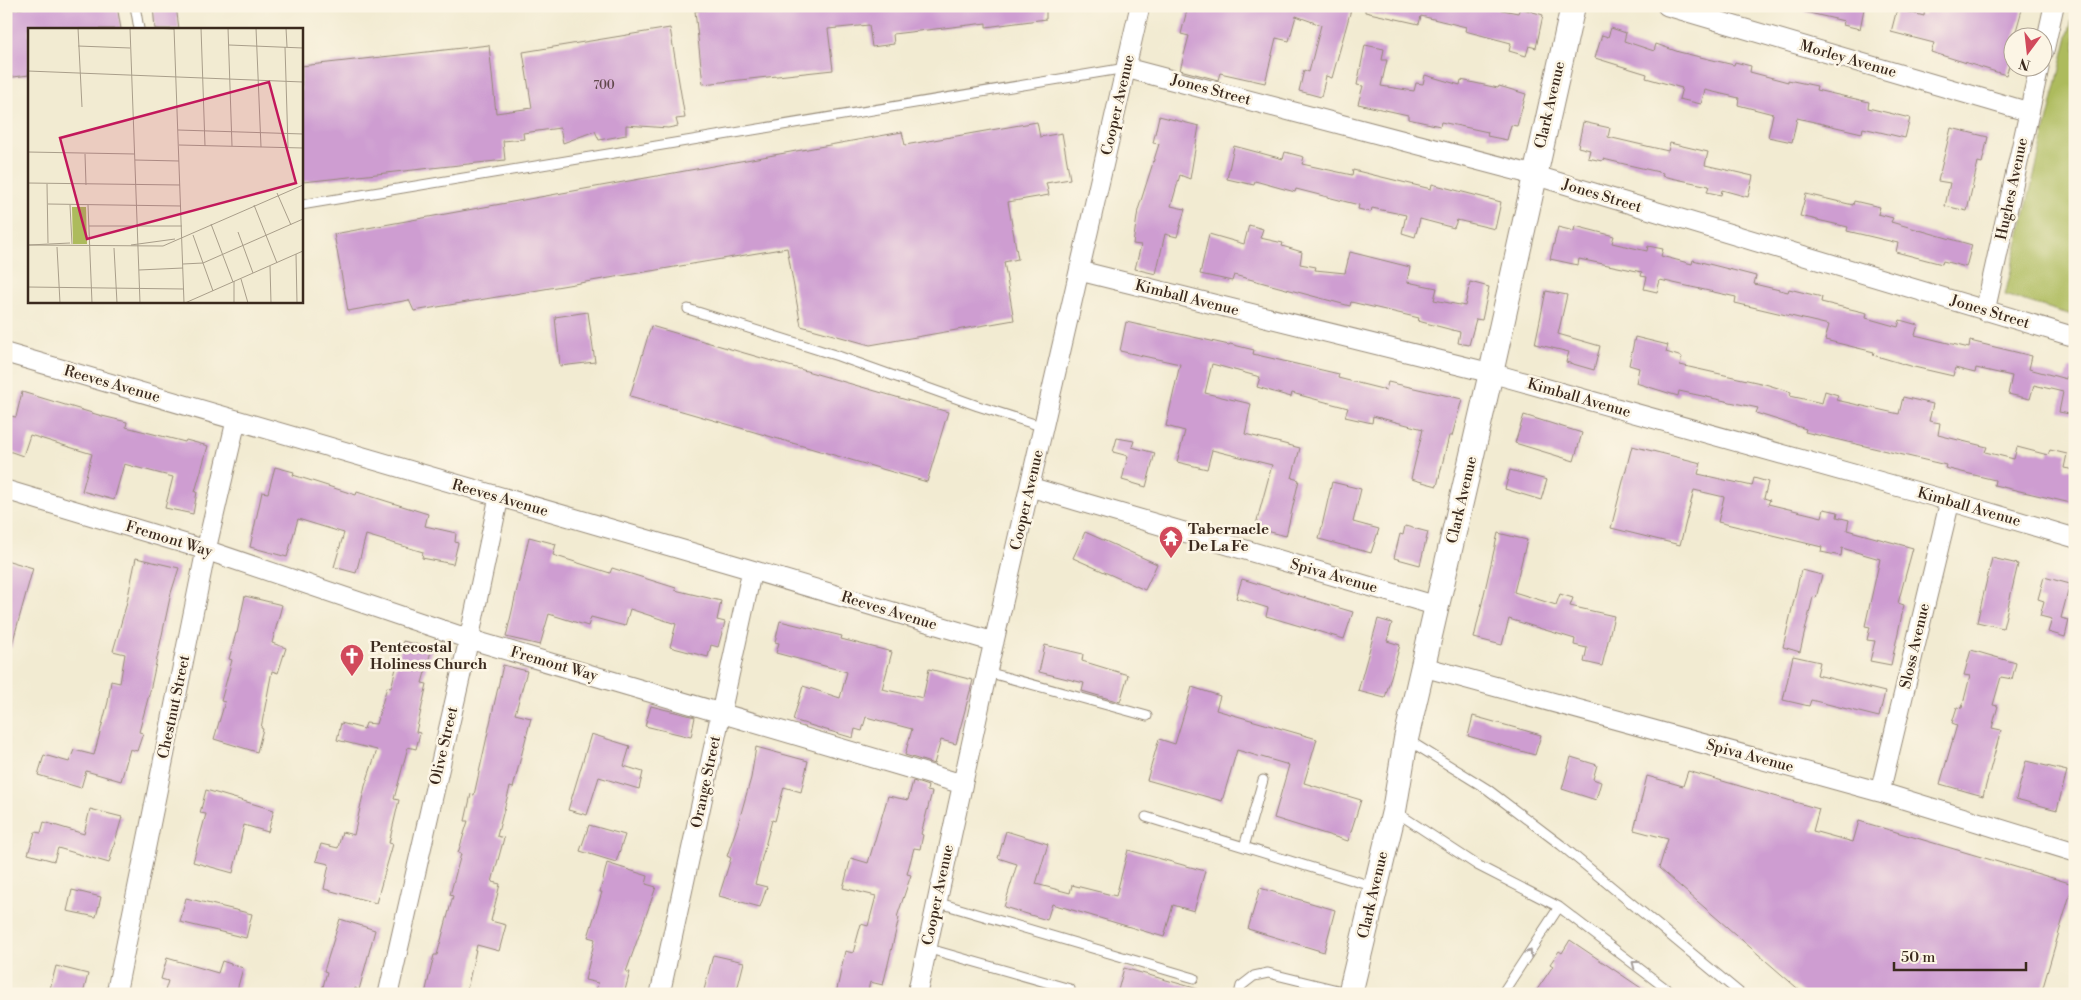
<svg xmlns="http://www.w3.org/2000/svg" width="2081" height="1000" viewBox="0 0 2081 1000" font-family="'Libre Bodoni',serif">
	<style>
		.green { fill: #adbb5d; stroke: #74723e }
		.building { fill: #ce9dd1 }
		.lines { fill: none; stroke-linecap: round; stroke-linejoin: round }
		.service-casing { stroke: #968a78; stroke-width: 11 }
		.minor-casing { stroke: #968a78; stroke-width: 21 }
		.tertiary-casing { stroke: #968a78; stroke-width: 26 }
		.service { stroke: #fff; stroke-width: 9 }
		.minor { stroke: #fff; stroke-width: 19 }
		.tertiary { stroke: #fff; stroke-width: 24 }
		.oneway { stroke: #a79f9a }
		.labels { text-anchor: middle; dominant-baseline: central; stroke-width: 5; stroke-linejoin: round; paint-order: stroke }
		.number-label { font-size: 12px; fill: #60474b }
		.street-label { font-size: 15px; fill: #3b2a1e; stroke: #fcf5e5 }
		.poi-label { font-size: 15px; font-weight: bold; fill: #3b2a1e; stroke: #fcf5e5; text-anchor: start }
		.inset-road { fill: none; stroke: #a99e8a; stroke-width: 1 }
		.view { fill: #c2185b; fill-opacity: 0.15; stroke: #c2185b; stroke-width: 2.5 }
		.inset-edge { fill: none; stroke: #3b2a1e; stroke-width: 2.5 }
	</style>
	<rect width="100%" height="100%" fill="#fcf5e5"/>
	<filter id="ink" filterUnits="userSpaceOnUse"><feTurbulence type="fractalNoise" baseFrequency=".02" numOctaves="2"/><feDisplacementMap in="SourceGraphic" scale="10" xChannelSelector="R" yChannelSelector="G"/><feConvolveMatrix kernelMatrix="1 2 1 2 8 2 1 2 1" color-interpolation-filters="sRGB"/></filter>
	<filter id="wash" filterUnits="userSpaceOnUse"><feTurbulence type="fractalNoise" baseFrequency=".0096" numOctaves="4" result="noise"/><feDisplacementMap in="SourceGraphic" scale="20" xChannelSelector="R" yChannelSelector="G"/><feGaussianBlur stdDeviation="1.12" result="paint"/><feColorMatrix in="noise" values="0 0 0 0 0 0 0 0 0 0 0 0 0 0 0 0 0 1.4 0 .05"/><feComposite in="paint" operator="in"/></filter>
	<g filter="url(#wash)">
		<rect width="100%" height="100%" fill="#f2ebd2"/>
		<path class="green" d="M2075 7V316L2005 295Z"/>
		<g id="blocks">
			<path class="building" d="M33 6H117L121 29H29V75L6 78V11Z
				M153 6H176L179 29H155Z
				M737 6H1046V19L986 27V23L893 34 894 44 872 47 869 25 828 29 833 70 703 84 695 11Z
				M1197 6H1352L1332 78 1326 76 1321 97 1299 91 1304 70 1309 72 1321 25 1296 16 1289 41 1276 38 1265 83 1220 73 1218 80 1180 70 1189 36 1181 34 1187 10 1196 12Z
				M1365 6H1481L1518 13 1520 8 1543 15 1536 48 1529 46 1526 56 1509 51 1511 43 1465 31 1466 27 1421 16 1419 24 1365 12Z
				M1806 6H1851L1864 9 1860 29 1843 25 1844 21 1805 12Z
				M1925 6H2023L2014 38V51L2006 75 1931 52 1934 43 1891 32 1897 9 1924 16Z
				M670 28 685 118 676 119 678 126 668 128 626 125V135L599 140 595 131 563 143 560 128 523 133 524 139 503 141 505 160 303 182 301 168V66L489 45 496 113 532 108 523 52Z
				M1611 28 1626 33 1624 41 1654 51 1656 44 1679 52 1734 65 1735 62 1751 66 1750 72 1788 82V80L1817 86 1816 90 1869 102 1868 108 1910 118 1905 138 1863 128 1862 133 1797 118 1792 142 1768 137 1773 114 1738 105 1739 98 1705 90 1701 104 1679 99 1682 88 1646 78 1647 74 1595 58 1602 35 1608 37Z
				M1365 45 1384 49 1382 60H1387L1381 86 1414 91 1416 83 1423 84 1425 75 1460 85 1461 80 1498 88 1499 86 1526 94 1517 126 1511 125 1507 140 1487 136 1488 132 1441 122 1440 126 1408 119V115L1358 104 1363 86 1357 85Z
				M1159 116 1199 126 1190 179 1180 175 1171 206 1185 209 1177 237 1165 234 1156 274 1135 269 1141 245 1133 244 1138 210 1159 144 1153 143Z
				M1037 122 1040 137 1062 133 1070 179 1046 183 1049 195 1008 202 1018 259 1004 262 1014 320 870 345 801 326 787 248 414 311 409 300 348 311 334 234 902 132 905 145Z
				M1583 122 1610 128 1608 137 1668 151 1670 143 1708 152 1705 165 1753 176 1748 197 1722 190 1721 195 1707 192 1709 186 1662 176 1663 173 1603 159 1602 161 1588 158 1590 150 1578 147Z
				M1951 128 1988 137 1982 163 1978 162 1967 211 1945 206 1950 183 1938 181Z
				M1234 146 1283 159 1285 152 1304 157 1302 164 1352 175 1353 170 1431 189 1432 184 1501 202 1495 229 1457 220 1454 228 1420 219 1415 237 1402 233 1406 215 1372 208 1371 212 1358 209 1359 205 1296 189 1295 192 1255 181 1254 185 1227 179Z
				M1806 194 1853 205 1854 201 1880 207 1878 214 1893 218 1891 222 1972 245 1966 267 1943 261 1942 264 1896 252 1898 243 1847 231 1848 227 1800 216Z
				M1249 225 1263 229 1260 238 1283 243 1282 246 1302 252 1300 264 1316 267 1315 270 1345 273 1350 252 1410 267 1407 282 1437 288 1434 300 1465 306 1470 282 1489 287 1482 320 1476 319 1469 345 1458 343 1460 332 1418 321 1419 318 1394 312 1351 302 1350 306 1234 275 1232 281 1200 274 1209 234 1244 244Z
				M1575 226 1614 236 1612 243 1647 251 1648 246 1663 249 1661 256 1692 264 1693 260 1756 276 1754 284 1788 292 1789 289 1822 297 1821 302 1867 313 1866 318 1898 327 1900 320 1918 325 1915 335 1969 348 1970 341 2032 356 2029 369 2055 376 2066 379 2069 368H2075V415L2059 412 2063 392 2034 385 2030 399 2008 394 2012 376 1976 368 1975 373 1955 368 1953 376 1914 367 1873 355 1874 352 1825 340 1829 325 1735 303 1736 297 1660 280 1657 292 1644 289 1647 277 1641 276 1642 272 1579 259 1578 265 1550 259 1558 227 1574 231Z
				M1546 291 1567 295 1558 334 1600 346 1594 370 1566 362 1569 352 1535 344Z
				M588 312 595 362 560 366 555 317Z
				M1126 322 1229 345 1230 344 1254 350 1253 354 1339 374 1338 378 1386 390 1388 382 1462 399 1452 436H1449L1437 486 1411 479 1423 429 1373 416 1372 423 1345 417 1348 408 1292 393 1291 397 1257 387 1260 377 1212 364 1205 393 1251 404 1245 434 1300 448 1292 478 1299 480 1286 536 1255 528 1272 465 1212 450 1207 469 1177 462 1185 431 1166 426 1180 364 1120 351Z
				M651 326 948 412 927 482 630 396Z
				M1635 337 1668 345 1666 352 1682 357 1680 365 1765 384 1791 392 1790 396 1822 403 1825 391 1838 395 1836 400 1899 414 1903 397 1933 404 1929 421 1940 423 1938 435 1987 447 1985 452 2014 459 2017 447 2048 455 2050 450 2067 454 2064 468 2075 470V504L1994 485 1995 480 1945 468 1946 465 1805 432 1806 429 1756 413 1758 408 1679 391 1678 396 1636 383 1639 368 1629 365Z
				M22 392 102 416 127 422 126 427 185 442 186 440 208 446 195 492H197L193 514 165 508 173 477 124 464 114 500 82 491 92 454 30 435 23 456 6 450V424L10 416 16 417Z
				M1524 415 1582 433 1574 461 1515 443Z
				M1117 438 1134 441 1132 447 1155 453 1146 487 1122 480 1128 456 1113 452Z
				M1632 446 1701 463 1698 474 1752 486 1754 478 1768 482 1764 498 1770 500 1768 504 1822 517 1824 509 1838 512 1837 517 1849 520 1847 530 1913 548 1898 603 1904 605 1891 665 1870 661 1875 641 1867 640 1870 627 1865 626 1880 559 1842 548 1841 556 1821 552 1822 547 1718 522 1724 497 1694 490 1680 545 1611 528Z
				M275 467 294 472 293 475 356 495 357 492 428 514 425 526 456 533 455 542 458 543 453 564 422 558 423 552 366 535 356 573 334 567 344 533 298 519 287 557 250 547 262 492 268 493Z
				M1510 470 1547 480 1541 500 1505 489Z
				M1332 482 1361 489 1353 522 1379 529 1371 553 1319 539Z
				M1405 526 1428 532 1420 565 1394 558 1400 534 1403 535Z
				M1085 532 1157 564 1145 590 1073 558Z
				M1498 533 1527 540 1514 592 1556 605 1560 594 1573 598 1570 606 1614 616 1602 666 1584 662 1587 648 1574 645 1575 639 1509 619 1502 645 1474 638Z
				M529 537 556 544 553 555 610 573 612 568 676 588 675 590 721 601 717 620 725 622 718 647 711 645 708 657 670 647 676 624 630 609 625 626 591 617 588 626 549 614 540 645 506 637Z
				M136 558 179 568 171 593 150 691 139 732 143 733 137 751 130 749 121 781 86 771 81 788 38 775 44 755 69 762 74 750 94 755 108 702 111 681 120 683 125 654 113 651 126 606Z
				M1992 558 2018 564 2003 628 1977 622Z
				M6 560 33 568 11 648H6Z
				M1801 570 1822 575 1816 598 1813 597 1800 652 1783 647Z
				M2044 577 2070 584 2061 618 2069 620 2065 637 2048 632 2052 619 2040 616 2044 601 2038 599Z
				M1242 579 1353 612 1344 639 1266 616 1268 608 1236 598Z
				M245 596 282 605 272 643 286 648 278 673 272 671 261 728 263 729 257 752 214 739 225 702 221 701 232 660 229 659 236 633H237Z
				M1378 619 1392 623 1387 641 1400 645 1385 698 1358 691Z
				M780 621 842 636 841 639 892 652 882 689 923 698 929 669 973 680 956 744 941 740 934 764 905 755 912 729 866 717 862 731 855 729 853 738 793 720 803 686 840 698 847 672 776 653 779 643 775 642Z
				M403 641 432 648 422 683 427 684 416 732 420 733 416 749 408 747 394 799 399 800 389 843 393 844 376 903 324 889 329 864 316 861 321 844 338 848 342 832 354 835 365 786 377 750 337 740 341 723 364 729 366 723 376 724 387 687 391 688Z
				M1045 645 1083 654 1082 661 1128 675 1120 702 1082 691 1084 683 1039 672Z
				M1971 650 2016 663 2012 679 2001 677 1993 705 1998 706 1992 728 2001 730 1983 796 1940 784 1957 725 1952 723 1957 707 1962 708 1970 676 1964 675Z
				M1793 656 1820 662 1817 675 1885 692 1879 717 1811 700 1809 706 1783 700Z
				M503 665 527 671 515 714 531 718 513 788 510 787 497 836 504 838 492 882 500 884 491 921 506 925 499 951 477 945 466 994H425L434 955H437L453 896 450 895 461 854 458 853 468 821H465L471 794 474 795Z
				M1192 687 1220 696 1216 710 1317 739 1304 783 1361 800 1348 841 1274 818 1289 765 1237 750 1222 801 1147 780 1159 739 1175 744Z
				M651 706 695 717 691 737 645 726Z
				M1473 716 1541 735 1535 755 1468 736Z
				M591 734 630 746 624 766 643 772 639 789 599 777 587 815 568 810Z
				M756 747 808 761 801 792 784 787 775 821 772 820 755 884 767 887 760 907 719 896 731 858 727 856 738 824 751 778Z
				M1571 757 1597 765 1593 779 1601 782 1596 800 1562 789Z
				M2026 761 2067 771 2057 810 2016 799Z
				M1688 771 1819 809 1813 831 1853 842 1859 821 2073 884 2041 994H1804L1659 868 1668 839 1634 830 1647 776 1683 786Z
				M913 781 928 786 927 791 932 792 921 834 923 835 920 849 914 848 907 874 911 875 897 917 899 918 883 985 870 982 867 994H836L845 951 853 953 861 924 868 926 876 896 843 888 851 858 868 863 888 796 908 800Z
				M206 790 274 810 268 832 244 825 233 873 193 862 206 814 200 813Z
				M90 809 122 817 109 863 58 848 54 861 28 854 35 832 41 833 44 822 84 834Z
				M589 825 625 835 616 862 580 851Z
				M1006 831 1048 844 1036 884 1070 893 1072 885 1116 896 1128 850 1205 871 1194 911 1173 905 1164 937 1052 904 1047 920 1004 907 1017 864 998 858Z
				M607 863 648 876 646 884 656 887 626 972H630L624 994H595L598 983 585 980 595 939 588 937 602 892H600Z
				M1260 888 1335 910 1324 952 1248 929Z
				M72 890 101 897 96 917 67 911Z
				M186 898 252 914 246 938 180 922Z
				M340 919 375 930 359 990 355 988 354 994H321L327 972 324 971Z
				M1570 940 1650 994H1534L1553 966 1550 964 1559 951 1562 953Z
				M713 955 744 962 736 994H703Z
				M167 958 218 973 222 961 243 968 236 994H164L168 981 161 979Z
				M56 966 88 974 83 994H69L50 989Z
				M1124 968 1198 989V994H1117Z"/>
		</g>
	</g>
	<g filter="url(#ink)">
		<use href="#blocks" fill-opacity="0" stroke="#968a78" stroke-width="1"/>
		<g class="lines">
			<defs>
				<path id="service" d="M135 6 139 29
					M301 205 1126 68
					M688 309 838 356 978 406 1044 427
					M987 672 1147 716
					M1408 740 1487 789 1561 845 1741 994
					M1396 812 1477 865 1559 907 1673 994
					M1146 817 1375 887
					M1244 847 1263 780
					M936 902 1194 978
					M926 948 1070 989
					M1239 994 1241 986 1254 976 1268 973 1350 993
					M1502 994 1559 907"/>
				<path id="minor" d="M1667 6 2029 112
					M2044 51 2054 6
					M1126 68 1534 175 2075 337
					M1080 271 1491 373 1950 501 2075 538
					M1985 311 2039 68
					M6 353 752 570 994 642
					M1030 487 1437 606
					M6 490 206 550 469 639 962 784
					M1424 667 1880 792 2075 852
					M1880 792 1950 501
					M116 994 206 550 236 421
					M388 994 469 639 499 497
					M660 994 752 570
					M917 994 987 672 1140 6"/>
				<path id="tertiary" d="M1350 994 1394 811 1406 739 1491 373 1573 6"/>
			</defs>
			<use href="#service" class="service-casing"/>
			<use href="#minor" class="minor-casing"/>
			<use href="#tertiary" class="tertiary-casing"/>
			<use href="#service" class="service"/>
			<use href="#minor" class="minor"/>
			<use href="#tertiary" class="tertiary"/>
		</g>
		<defs><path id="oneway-chevron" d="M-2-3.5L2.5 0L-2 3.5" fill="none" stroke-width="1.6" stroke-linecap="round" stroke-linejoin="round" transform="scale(1.25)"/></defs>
		<g class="oneway">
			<use href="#oneway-chevron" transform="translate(1529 953) rotate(-56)"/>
			<use href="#oneway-chevron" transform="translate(1635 964) rotate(-143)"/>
		</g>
	</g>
	<defs>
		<symbol id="temple-pin" viewBox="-11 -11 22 30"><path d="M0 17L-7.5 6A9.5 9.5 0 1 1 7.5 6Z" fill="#d1495b" stroke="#fcf5e5"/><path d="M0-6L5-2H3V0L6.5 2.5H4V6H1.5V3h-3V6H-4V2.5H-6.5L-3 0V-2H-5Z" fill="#fff"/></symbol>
		<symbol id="church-pin" viewBox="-11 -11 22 30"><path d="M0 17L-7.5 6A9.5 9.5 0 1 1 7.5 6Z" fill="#d1495b" stroke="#fcf5e5"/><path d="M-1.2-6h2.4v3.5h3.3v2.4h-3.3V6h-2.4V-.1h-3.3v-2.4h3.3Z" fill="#fff"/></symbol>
	</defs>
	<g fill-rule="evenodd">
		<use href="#temple-pin" x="1157" y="524" width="28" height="38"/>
		<use href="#church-pin" x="338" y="642" width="28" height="38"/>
	</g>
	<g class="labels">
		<g class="number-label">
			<text x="604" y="85">700</text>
		</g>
		<g class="street-label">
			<text transform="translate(1848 59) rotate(16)">Morley Avenue</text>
			<text transform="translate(1211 90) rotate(15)">Jones Street</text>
			<text transform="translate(1118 105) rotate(-77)">Cooper Avenue</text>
			<text transform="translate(1550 105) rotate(-77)">Clark Avenue</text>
			<text transform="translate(2012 189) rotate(-78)">Hughes Avenue</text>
			<text transform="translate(1602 196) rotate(17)">Jones Street</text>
			<text transform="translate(1187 298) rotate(14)">Kimball Avenue</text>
			<text transform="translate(1990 312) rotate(17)">Jones Street</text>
			<text transform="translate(112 384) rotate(16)">Reeves Avenue</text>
			<text transform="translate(1579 398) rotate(16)">Kimball Avenue</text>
			<text transform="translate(500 498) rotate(16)">Reeves Avenue</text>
			<text transform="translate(1027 500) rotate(-77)">Cooper Avenue</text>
			<text transform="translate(1462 500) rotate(-77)">Clark Avenue</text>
			<text transform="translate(1969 507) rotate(16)">Kimball Avenue</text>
			<text transform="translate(169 539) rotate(17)">Fremont Way</text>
			<text transform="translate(1334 576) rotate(16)">Spiva Avenue</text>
			<text transform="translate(889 611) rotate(17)">Reeves Avenue</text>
			<text transform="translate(1915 646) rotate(-77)">Sloss Avenue</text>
			<text transform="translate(554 664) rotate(16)">Fremont Way</text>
			<text transform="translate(174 707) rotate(-78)">Chestnut Street</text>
			<text transform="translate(444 746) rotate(-77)">Olive Street</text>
			<text transform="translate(1750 756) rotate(15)">Spiva Avenue</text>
			<text transform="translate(706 782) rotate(-78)">Orange Street</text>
			<text transform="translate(938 895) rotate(-78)">Cooper Avenue</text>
			<text transform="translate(1373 895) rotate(-77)">Clark Avenue</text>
		</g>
		<g class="poi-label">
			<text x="1188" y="529">Tabernacle<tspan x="1188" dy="17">De La Fe</tspan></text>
			<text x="370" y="647">Pentecostal<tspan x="370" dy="17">Holiness Church</tspan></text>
		</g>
	</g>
	<g transform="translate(28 28)">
		<rect width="275" height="275" fill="#f2ebd2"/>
		<path d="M44 179H58L59 216H45Z" fill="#adbb5d"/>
		<path class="inset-road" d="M50 0 54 79M102 0 112 275M125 0 146 1M146 0 156 275M173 0 177 118M200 0 204 118M228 0 233 119M258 0 259 19M201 17 275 20M50 18 102 20M257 19 260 119M0 43 275 54M150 102 275 106M151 117 275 120M0 124 107 126M57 126 58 157M107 132 151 133M0 155 152 157M19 156 20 215M249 165 263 197M20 176 153 178M42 177 44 216M60 177 64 275M226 177 249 235M183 196 205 254M61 198H154M210 204 225 245M165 207 185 263M0 217 135 218 275 157M1 217 42 215M103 217 147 211M29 219 32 275M86 220 89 275M268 226 269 275M155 236 175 235 275 191M242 238 243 275M111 242 155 240M213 251 220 275M206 253V275M0 259 156 261M157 275 275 223"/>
		<path class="view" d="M241 54 268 155 59 211 32 110Z"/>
		<rect width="275" height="275" class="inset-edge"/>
	</g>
	<rect width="2081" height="1000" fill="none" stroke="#fcf5e5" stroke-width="25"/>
	<g transform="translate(2028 52) rotate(195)"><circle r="24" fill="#fcf5e5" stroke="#afa495"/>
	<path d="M0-4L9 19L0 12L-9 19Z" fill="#d1495b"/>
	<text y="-8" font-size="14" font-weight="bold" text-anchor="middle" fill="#3b2a1e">N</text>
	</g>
	<path d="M1894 962v8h132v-8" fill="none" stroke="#3b2a1e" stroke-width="2.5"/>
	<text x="1901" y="962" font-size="15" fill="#3b2a1e" stroke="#fcf5e5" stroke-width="4" paint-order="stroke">50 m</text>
</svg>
